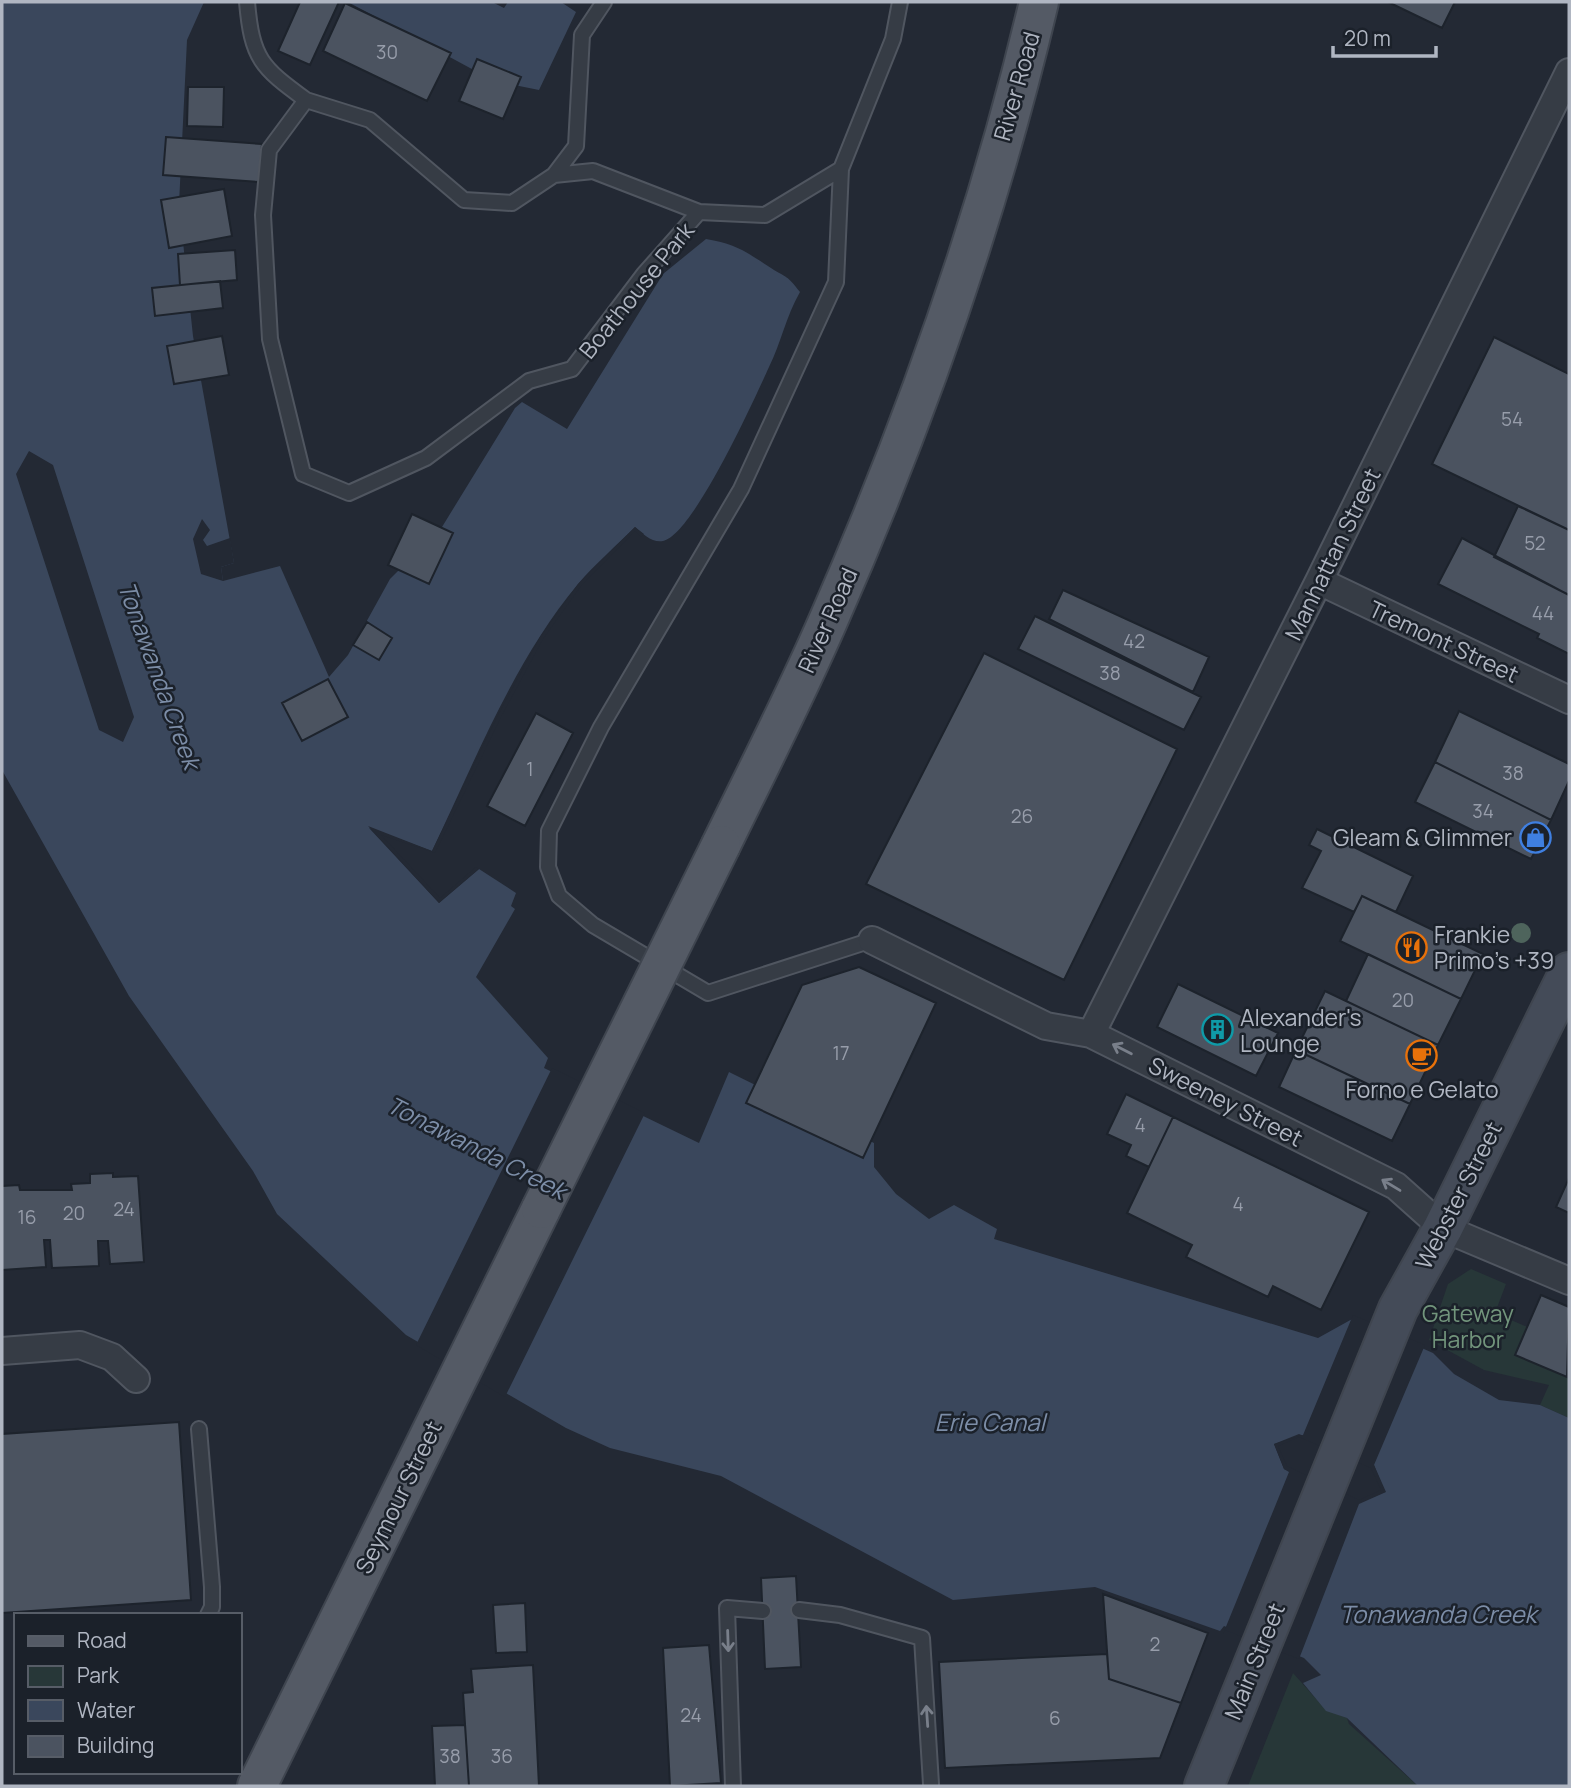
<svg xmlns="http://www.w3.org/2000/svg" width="1571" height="1788" viewBox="0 0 1571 1788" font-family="Manrope,sans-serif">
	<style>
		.green { fill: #273738 }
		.water { fill: #3a475c; fill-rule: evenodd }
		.pier { fill: #232934; fill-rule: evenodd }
		.building { fill: #4b5360; stroke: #1d232c; stroke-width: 2 }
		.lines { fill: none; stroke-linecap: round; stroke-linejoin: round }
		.lane-casing { stroke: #505660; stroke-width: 18 }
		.street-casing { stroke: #505660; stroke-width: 30 }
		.secondary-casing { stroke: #3f454f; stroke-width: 42 }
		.primary-casing { stroke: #3f454f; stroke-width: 42 }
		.lane { stroke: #363c45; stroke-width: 14 }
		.street { stroke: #363c45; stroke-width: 26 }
		.secondary { stroke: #444b58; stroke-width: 38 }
		.primary { stroke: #545a65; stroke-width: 38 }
		.primary-bridge-casing { stroke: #3f454f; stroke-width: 42; stroke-linecap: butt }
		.primary-bridge { stroke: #545a65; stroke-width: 38 }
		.tree { fill: #4e645c }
		.oneway { stroke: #797f8a }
		.labels { text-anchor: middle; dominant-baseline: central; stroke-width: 5; stroke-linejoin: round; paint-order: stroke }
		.number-label { font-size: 19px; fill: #979daa }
		.street-label { font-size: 23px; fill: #b0b6c2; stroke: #1b212a }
		.poi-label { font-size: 23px; fill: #b0b6c2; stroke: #1b212a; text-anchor: start }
		.park-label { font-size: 23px; fill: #72957c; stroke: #1b212a }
		.water-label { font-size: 24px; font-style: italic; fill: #7c8da7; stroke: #1b212a }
	</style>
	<rect width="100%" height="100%" fill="#232934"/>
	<path class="green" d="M1471 1269 1506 1284 1495 1313 1569 1345V1418L1540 1405 1549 1385 1484 1370 1429 1340 1448 1284Z
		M1293 1673 1326 1710 1347 1718 1349 1724 1418 1786H1248Z"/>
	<path class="water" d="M2 2H204L187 40 179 204 193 336 234 563 221 567 223 581 280 566 329 677 348 655 390 579 442 527 515 408 522 402 567 429 663 274 706 239C737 244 746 252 771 268 788 279 786 274 800 292 786 316 781 343 769 367 755 398 693 535 663 541 652 543 643 534 635 527 616 546 595 564 578 584 515 659 474 763 432 851L369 828 439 903 479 869 516 893 511 906 515 909 476 977 548 1058 544 1068 699 1143 729 1072 874 1143V1167L896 1194 929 1219 954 1205 997 1229 994 1239 1318 1338 1354 1318 1433 1353 1454 1374 1499 1400 1540 1405 1569 1418V1786H1418L1347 1718 1326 1711 1303 1683 1321 1675 1304 1658 1224 1626 1220 1631 1095 1587 953 1600 721 1476 610 1448 566 1428 406 1335 277 1214 253 1171 129 996 2 770ZM1299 1434 1374 1465 1385 1492 1359 1503 1284 1469 1274 1444Z
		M348 2H492L504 8 508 2H561L576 12 539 90 494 81Z"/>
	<path class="pier" d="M29 451 53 465 134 717 123 742 99 730 16 474Z
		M202 519 210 530 203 540 207 546 230 538 234 563 221 567 223 581 201 574 193 539Z
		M635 527 644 534 641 537 635 531 581 586 543 639 501 717 435 853 381 835 440 898 476 867 479 869 439 903 368 826 432 851 498 715 540 637 578 584Z
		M552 1068 645 1113 505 1397 416 1345Z
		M1353 1315 1425 1345 1374 1465 1386 1492 1359 1504 1299 1659 1225 1630 1223 1634 1289 1472 1284 1469 1274 1444 1303 1435ZM1299 1437 1371 1468 1381 1490 1359 1500 1287 1466 1278 1446Z"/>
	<path class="building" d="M300 2H339L310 65 278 51Z
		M1388 2H1455L1442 28Z
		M345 3 451 53 427 101 323 51Z
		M477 59 521 77 503 119 459 101Z
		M188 87H224L223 127 187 126Z
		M166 137 262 144 259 182 163 175Z
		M224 189 232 236 169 248 161 200Z
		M235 250 237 280 180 285 178 254Z
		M220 281 223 308 155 316 152 288Z
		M222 336 229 375 174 384 167 346Z
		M1494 337 1569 374V530L1432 464Z
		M1518 506 1569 530V595L1494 557Z
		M412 514 453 533 429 584 388 565Z
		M1462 538 1569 595V654L1537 638 1539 634 1438 584Z
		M1063 590 1209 657 1193 692 1049 619Z
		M1035 616 1201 697 1184 730 1018 649Z
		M367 622 392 638 379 660 353 645Z
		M984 653 1177 749 1064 980 866 884Z
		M328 679 348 717 302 741 282 703Z
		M1459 711 1569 764V781L1551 820 1435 762Z
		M536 713 573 733 525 826 487 806Z
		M1435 762 1551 820 1531 859 1415 802Z
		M1317 829 1413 876 1396 912 1362 896 1354 912 1302 888 1321 851 1309 845Z
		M1362 896 1483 954 1461 999 1340 941Z
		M1368 954 1461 999 1438 1045 1346 1001Z
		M859 967 936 1003 863 1158 746 1103 802 985Z
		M1178 984 1278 1033 1256 1076 1157 1027Z
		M1325 991 1438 1045 1410 1104 1296 1050Z
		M1296 1050 1410 1104 1392 1141 1279 1087Z
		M1126 1094 1369 1212 1321 1310 1273 1286 1268 1297 1186 1257 1192 1245 1127 1213 1149 1167 1126 1156 1131 1145 1107 1134Z
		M1126 1094 1173 1117 1149 1167 1126 1156 1131 1145 1107 1134Z
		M113 1173V1177L138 1176 144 1262 110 1264 108 1241H98L99 1266 52 1268 50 1240H44L46 1267 2 1270V1186L19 1185 20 1190H72L71 1184 90 1183V1174Z
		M1569 1178V1213L1556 1207Z
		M1541 1295 1569 1307 1567 1377 1515 1355Z
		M179 1422 191 1600 2 1613V1434Z
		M796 1576 801 1667 765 1669 761 1578Z
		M1103 1594 1208 1633 1181 1703 1109 1679Z
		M525 1603 527 1652 496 1653 493 1605Z
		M709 1645 721 1783 670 1786 663 1648Z
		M1107 1654 1109 1679 1181 1703 1160 1758 945 1768 939 1662Z
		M533 1665 539 1786H469L463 1693 473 1692 471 1669Z
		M465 1725 469 1786H435L432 1726Z"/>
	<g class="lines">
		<defs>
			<path id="lane" d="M247 2C252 59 261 67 306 100
				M604 2 582 35 576 146 554 175 512 203 464 200 370 120 306 100 269 150 263 215 270 339 303 474 349 493 426 458 529 381 572 369 644 274 699 212
				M554 175 593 171 699 212 765 215 841 169
				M872 940 708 993 593 925 559 896 548 867 549 831 601 727 741 489 836 282 841 169 893 39 900 2
				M199 1429 212 1587V1607L208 1615
				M799 1610 840 1615 922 1638 931 1784
				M733 1786 727 1608 763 1611"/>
			<path id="street" d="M1319 581 1569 700
				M872 940 1046 1026 1091 1034 1396 1186 1443 1228 1569 1281
				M1091 1034 1319 581 1569 72
				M2 1351 80 1345 112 1357 136 1379"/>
			<path id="secondary" d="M1204 1786 1398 1309 1443 1228 1569 972"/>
			<path id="primary" d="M721 845C757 771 795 697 828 621 916 421 989 214 1039 2
				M257 1786 541 1209"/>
		</defs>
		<use href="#lane" class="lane-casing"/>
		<use href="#street" class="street-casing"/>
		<use href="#secondary" class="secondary-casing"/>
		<use href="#primary" class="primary-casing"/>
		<use href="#lane" class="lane"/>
		<use href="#street" class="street"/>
		<use href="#secondary" class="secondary"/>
		<use href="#primary" class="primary"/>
		<defs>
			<path id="primary-bridge" d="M541 1209 721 845"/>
		</defs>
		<use href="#primary-bridge" class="primary-bridge-casing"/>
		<use href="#primary-bridge" class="primary-bridge"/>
	</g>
	<circle class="tree" cx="1521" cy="933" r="10"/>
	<defs><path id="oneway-shaft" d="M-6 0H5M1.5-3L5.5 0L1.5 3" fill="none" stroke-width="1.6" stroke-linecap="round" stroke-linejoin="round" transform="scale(1.75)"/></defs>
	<g class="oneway">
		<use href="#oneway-shaft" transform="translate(1122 1049) rotate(-153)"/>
		<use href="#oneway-shaft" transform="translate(1391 1185) rotate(-149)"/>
		<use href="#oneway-shaft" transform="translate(728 1641) rotate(88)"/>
		<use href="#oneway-shaft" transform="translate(927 1716) rotate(-94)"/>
	</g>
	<defs>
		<symbol id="shop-ring" viewBox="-11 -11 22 22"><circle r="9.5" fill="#1b212a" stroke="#3f7fe0" stroke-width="1.5"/><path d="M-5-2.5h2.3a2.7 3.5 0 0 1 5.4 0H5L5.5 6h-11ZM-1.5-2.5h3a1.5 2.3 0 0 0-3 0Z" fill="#3f7fe0"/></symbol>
		<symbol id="restaurant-ring" viewBox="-11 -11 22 22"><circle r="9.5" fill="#1b212a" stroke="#e8710a" stroke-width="1.5"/><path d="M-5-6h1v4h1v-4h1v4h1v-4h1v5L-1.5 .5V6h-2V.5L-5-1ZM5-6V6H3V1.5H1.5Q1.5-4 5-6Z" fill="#e8710a"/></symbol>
		<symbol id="building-ring" viewBox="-11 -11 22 22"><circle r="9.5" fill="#1b212a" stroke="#0f9aa8" stroke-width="1.5"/><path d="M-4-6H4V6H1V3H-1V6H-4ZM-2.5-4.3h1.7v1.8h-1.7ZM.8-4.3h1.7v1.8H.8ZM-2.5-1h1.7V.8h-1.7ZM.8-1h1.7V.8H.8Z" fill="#0f9aa8"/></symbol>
		<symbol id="cafe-ring" viewBox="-11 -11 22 22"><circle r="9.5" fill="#1b212a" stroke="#e8710a" stroke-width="1.5"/><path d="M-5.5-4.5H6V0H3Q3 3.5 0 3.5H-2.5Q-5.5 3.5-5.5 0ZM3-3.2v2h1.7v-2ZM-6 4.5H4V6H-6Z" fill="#e8710a"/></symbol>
	</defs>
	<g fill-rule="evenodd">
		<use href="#shop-ring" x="1518" y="820" width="35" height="35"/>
		<use href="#restaurant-ring" x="1394" y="930" width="35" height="35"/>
		<use href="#building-ring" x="1200" y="1012" width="35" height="35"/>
		<use href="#cafe-ring" x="1404" y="1038" width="35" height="35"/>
	</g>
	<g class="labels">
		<g class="number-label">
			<text x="387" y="52">30</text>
			<text x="1512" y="419">54</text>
			<text x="1535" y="543">52</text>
			<text x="1543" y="613">44</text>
			<text x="1134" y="641">42</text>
			<text x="1110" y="673">38</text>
			<text x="530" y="769">1</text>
			<text x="1513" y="773">38</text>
			<text x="1483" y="811">34</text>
			<text x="1022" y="816">26</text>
			<text x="1403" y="1000">20</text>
			<text x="841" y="1053">17</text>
			<text x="1140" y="1125">4</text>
			<text x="1238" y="1204">4</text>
			<text x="124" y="1209">24</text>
			<text x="74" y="1213">20</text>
			<text x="27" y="1217">16</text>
			<text x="1155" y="1644">2</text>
			<text x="691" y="1715">24</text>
			<text x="1055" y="1718">6</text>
			<text x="450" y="1756">38</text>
			<text x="502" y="1756">36</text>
		</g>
		<g class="street-label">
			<text transform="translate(1016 86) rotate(-74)">River Road</text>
			<text transform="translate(636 290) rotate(-51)">Boathouse Park</text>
			<text transform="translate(1332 554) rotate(-64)">Manhattan Street</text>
			<text transform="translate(827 620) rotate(-66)">River Road</text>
			<text transform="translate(1444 641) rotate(25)">Tremont Street</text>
			<text transform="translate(1226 1101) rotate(27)">Sweeney Street</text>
			<text transform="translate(1458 1195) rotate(-63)">Webster Street</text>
			<text transform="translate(398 1497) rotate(-64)">Seymour Street</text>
			<text transform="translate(1254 1661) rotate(-68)">Main Street</text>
		</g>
		<g class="poi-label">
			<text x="1512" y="837" text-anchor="end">Gleam &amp; Glimmer</text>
			<text x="1434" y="934">Frankie<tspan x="1434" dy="26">Primo's +39</tspan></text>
			<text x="1240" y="1017">Alexander's<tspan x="1240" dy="26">Lounge</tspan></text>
			<text x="1422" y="1089" text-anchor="middle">Forno e Gelato</text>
		</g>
		<g class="park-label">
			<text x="1468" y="1313">Gateway<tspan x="1468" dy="26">Harbor</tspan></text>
		</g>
		<g class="water-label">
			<text transform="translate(160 675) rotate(70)">Tonawanda Creek</text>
			<text transform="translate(477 1147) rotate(27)">Tonawanda Creek</text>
			<text x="990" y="1421">Erie Canal</text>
			<text x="1438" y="1613">Tonawanda Creek</text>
		</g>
	</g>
	<rect width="1571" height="1788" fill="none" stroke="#b0b6c2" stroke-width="7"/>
	<rect x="14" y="1613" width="228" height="161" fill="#1b212a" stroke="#575d67" stroke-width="2"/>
	<rect x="28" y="1636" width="35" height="10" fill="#545a65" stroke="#575d67" stroke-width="2"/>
	<text x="77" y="1648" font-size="21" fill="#b0b6c2">Road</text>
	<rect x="28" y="1666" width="35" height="21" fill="#273738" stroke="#575d67" stroke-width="2"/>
	<text x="77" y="1683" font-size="21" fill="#b0b6c2">Park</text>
	<rect x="28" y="1700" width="35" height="21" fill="#3a475c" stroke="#575d67" stroke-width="2"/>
	<text x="77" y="1718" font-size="21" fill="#b0b6c2">Water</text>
	<rect x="28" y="1736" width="35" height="21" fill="#4b5360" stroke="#575d67" stroke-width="2"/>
	<text x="77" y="1753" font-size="21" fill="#b0b6c2">Building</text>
	<path d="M1333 46v10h103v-10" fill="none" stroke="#b0b6c2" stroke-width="3.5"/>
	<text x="1344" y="46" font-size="21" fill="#b0b6c2" stroke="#1b212a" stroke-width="5" paint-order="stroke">20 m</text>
</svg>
